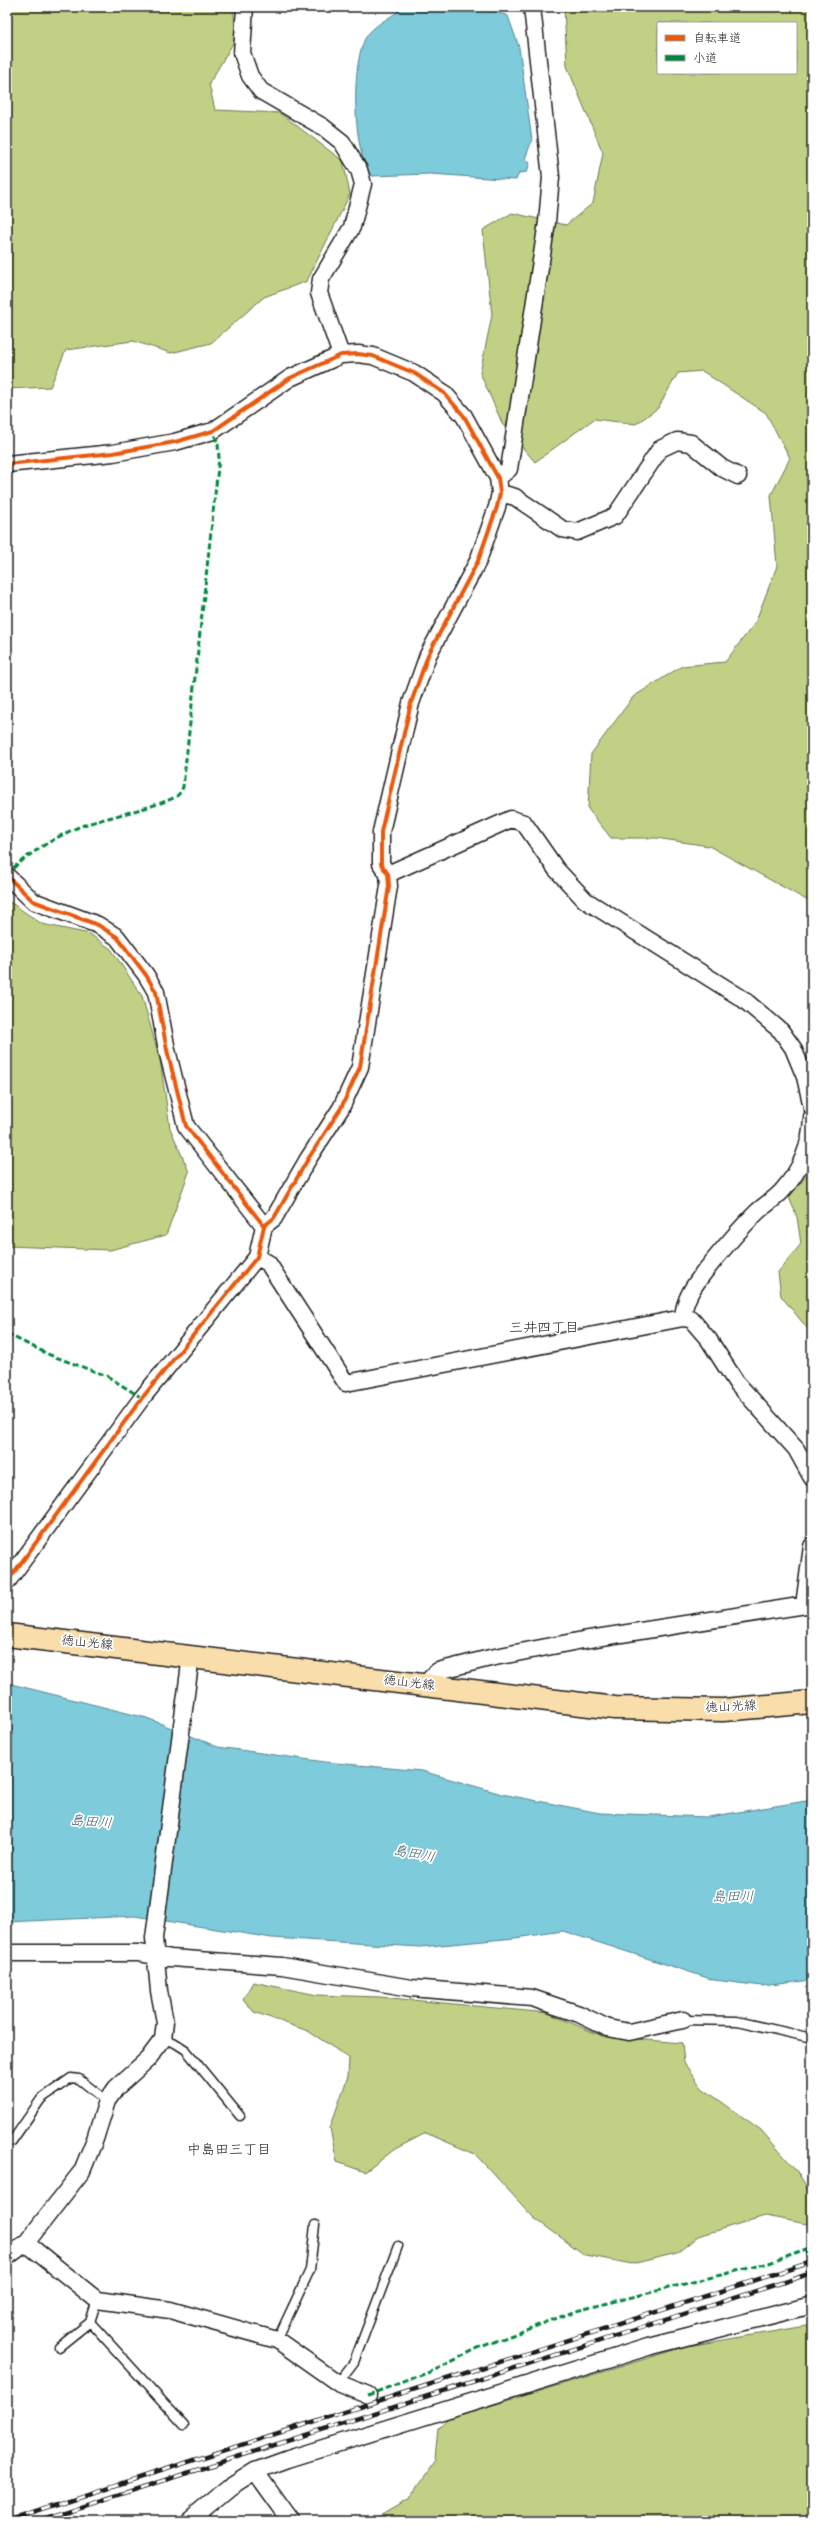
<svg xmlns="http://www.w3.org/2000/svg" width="819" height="2528" viewBox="0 0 819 2528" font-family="Dekko,'Klee One',sans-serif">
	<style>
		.green { fill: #c0d186; stroke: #6e7651; fill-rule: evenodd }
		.water { fill: #7dcbdb; stroke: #56858f }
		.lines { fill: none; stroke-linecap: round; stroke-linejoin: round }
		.lane-casing { stroke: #1c1c1c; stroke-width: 11 }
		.street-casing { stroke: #1c1c1c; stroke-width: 19 }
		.primary-casing { stroke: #1c1c1c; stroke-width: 25 }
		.lane { stroke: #fff; stroke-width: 8 }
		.street { stroke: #fff; stroke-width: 16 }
		.primary { stroke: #f9deab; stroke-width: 22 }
		.rail-casing { stroke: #1c1c1c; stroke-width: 4.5 }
		.rail { stroke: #fff; stroke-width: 3; stroke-dasharray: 9; stroke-linecap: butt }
		.quiet { stroke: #00873e; stroke-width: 3; stroke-dasharray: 6 3; stroke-linecap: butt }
		.cycleway-casing { stroke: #fff; stroke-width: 6 }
		.cycleway { stroke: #e8590c; stroke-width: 4 }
		.labels { text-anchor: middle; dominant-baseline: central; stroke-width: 3.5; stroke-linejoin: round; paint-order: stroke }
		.street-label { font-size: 13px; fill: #1c1c1c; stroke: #fff }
		.neighbourhood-label { font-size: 14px; fill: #1c1c1c; stroke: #fff }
		.water-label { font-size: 14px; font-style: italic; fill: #436268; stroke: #fff }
	</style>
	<rect width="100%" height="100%" fill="#fff"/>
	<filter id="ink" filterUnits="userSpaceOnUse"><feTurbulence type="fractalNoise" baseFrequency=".025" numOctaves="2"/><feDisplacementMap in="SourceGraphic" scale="8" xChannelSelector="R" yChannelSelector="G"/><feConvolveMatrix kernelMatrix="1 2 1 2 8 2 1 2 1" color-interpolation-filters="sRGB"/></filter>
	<g filter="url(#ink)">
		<path class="green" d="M7 7H233L236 38 209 84 215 110 280 113 343 161 350 194 307 281 264 297 211 343 171 353 133 341 66 350 50 387 7 389Z
			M564 7H812V903L709 846 656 838H611L588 809 591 754 633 697 682 666 725 662 755 623 777 566 771 495 790 458 766 413 702 371 678 373 658 408 636 424 594 419 535 462 503 425 480 373 492 315 483 230 512 213 566 225 593 203 603 153 567 66ZM658 23H796V73H658Z
			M7 900 42 924 90 934 111 949 142 996 160 1060 170 1128 189 1172 166 1235 110 1250 7 1246Z
			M812 1169V1334L781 1296 778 1272 801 1244 797 1217 789 1197Z
			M253 1982 317 1995 380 1997 548 2013 602 2036 682 2043 684 2063 702 2088 761 2130 796 2170 812 2197V2225L765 2216 698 2236 677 2253 632 2264 585 2255 534 2218 475 2154 426 2133 395 2149 365 2172 337 2162 330 2128 348 2076 349 2058 308 2031 254 2012 243 1999Z
			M812 2325V2521H371L409 2499 435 2461 438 2428 447 2419 688 2346Z"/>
		<path class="water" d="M405 7H483L508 16 519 47 532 140 525 159 530 163 527 172 519 173 516 180 430 174 372 176C352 156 350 56 368 34 376 24 394 15 405 7Z
			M7 1683 147 1718 218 1747 325 1762 422 1771 502 1794 600 1813 708 1817 812 1800V1980L762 1986 714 1980 563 1931 515 1938 420 1947 272 1938 135 1916 7 1922Z"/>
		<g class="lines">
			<defs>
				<path id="lane" d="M683 2020 737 2021 812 2038
					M163 2039 175 2043 186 2050 240 2116
					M12 2141 41 2099 71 2078 79 2079 107 2101
					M90 2322 184 2425
					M277 2340 310 2270 315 2225
					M59 2347 90 2322 97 2300
					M338 2383 354 2362 398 2246"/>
				<path id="street" d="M245 7 242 53 250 76 261 91 323 127 342 142 359 170 363 184 352 227 321 279 319 293 341 355
					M7 464 113 453 175 442 213 431 290 378 341 355 358 354 373 356 414 373 444 393 464 416 498 478 500 493 497 507 478 561 428 655 411 703 381 832V864L388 874 389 886 360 1067 341 1108 308 1159 274 1218 264 1226
					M498 478 509 469 547 222 551 177 532 7
					M500 493 515 497 562 529 577 532 615 516 660 449 677 441 691 443 722 468 738 476
					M388 874 511 819 524 823 556 869 585 900 743 999 781 1031 793 1048 805 1077 812 1107
					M7 876 33 901 98 925 117 937 146 975 156 992 167 1050 186 1126 264 1226 257 1257 142 1398 7 1582
					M257 1257 268 1263 346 1383 683 1318 691 1319 709 1340 736 1382 796 1449 812 1478
					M683 1318C684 1299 694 1285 706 1270 722 1250 738 1231 756 1213 764 1205 774 1200 782 1191 801 1170 811 1146 812 1117
					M804 1605 812 1546
					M423 1686 438 1671 490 1658 583 1640 812 1604
					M7 1953H138L171 1958 282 1966 411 1988 532 1998 579 2014 608 2028 629 2032 683 2020
					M26 2243 97 2300 170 2310 277 2340 338 2383 368 2395
					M7 2257 26 2243 82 2171 95 2139 107 2101 116 2088 148 2059 163 2039 165 2022 159 1991 154 1938 191 1656
					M255 2471 291 2521
					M189 2521 230 2487 255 2471 288 2459 648 2347 812 2305"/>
				<path id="primary" d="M7 1635 615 1708 723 1710 812 1702"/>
			</defs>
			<use href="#lane" class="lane-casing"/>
			<use href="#street" class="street-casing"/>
			<use href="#primary" class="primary-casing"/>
			<use href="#lane" class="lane"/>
			<use href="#street" class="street"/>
			<use href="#primary" class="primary"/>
			<defs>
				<path id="rail" d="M7 2520 812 2262
					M37 2521 812 2273"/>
			</defs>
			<use href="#rail" class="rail-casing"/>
			<use href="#rail" class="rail"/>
			<path class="quiet" d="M7 875C21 857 65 831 87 824 105 818 168 804 178 795 180 793 182 789 183 787L219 458 218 444 213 431
				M7 1334 50 1355 107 1376 142 1398
				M807 2251 812 2269
				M368 2395 435 2370 478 2348 576 2311 769 2263 812 2248"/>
			<defs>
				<path id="cycleway" d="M7 464 113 453 175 442 213 431 290 378 341 355 358 354 373 356 414 373 444 393 464 416 498 478 500 493 497 507 478 561 428 655 411 703 381 832V864L388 874 389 886 360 1067 341 1108 308 1159 274 1218 264 1226
					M7 876 33 901 98 925 117 937 146 975 156 992 167 1050 186 1126 264 1226 257 1257 142 1398 7 1582"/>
			</defs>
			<use href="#cycleway" class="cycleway-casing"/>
			<use href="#cycleway" class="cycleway"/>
		</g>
	</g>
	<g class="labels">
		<g class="street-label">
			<text transform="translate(87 1644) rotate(6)">徳山光線</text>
			<text transform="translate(409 1684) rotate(7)">徳山光線</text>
			<text transform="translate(731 1708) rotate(-3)">徳山光線</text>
		</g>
		<g class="neighbourhood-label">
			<text x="544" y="1329">三井四丁目</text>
			<text x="229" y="2151">中島田三丁目</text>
		</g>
		<g class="water-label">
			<text transform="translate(91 1823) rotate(5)">島田川</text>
			<text transform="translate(414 1855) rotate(11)">島田川</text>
			<text transform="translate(733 1898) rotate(-1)">島田川</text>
		</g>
	</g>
	<rect width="819" height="2528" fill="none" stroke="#fff" stroke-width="24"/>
	<rect x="12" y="12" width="795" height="2504" fill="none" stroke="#1c1c1c" stroke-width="1.5" filter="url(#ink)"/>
	<rect x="657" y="22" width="140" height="52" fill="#ffffff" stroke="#a4a4a4"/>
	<rect x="665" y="35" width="20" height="6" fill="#e8590c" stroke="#a4a4a4"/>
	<text x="693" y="42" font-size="12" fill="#1c1c1c">自転車道</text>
	<rect x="665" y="55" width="20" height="6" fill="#00873e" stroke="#a4a4a4"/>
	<text x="693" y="62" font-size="12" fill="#1c1c1c">小道</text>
</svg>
